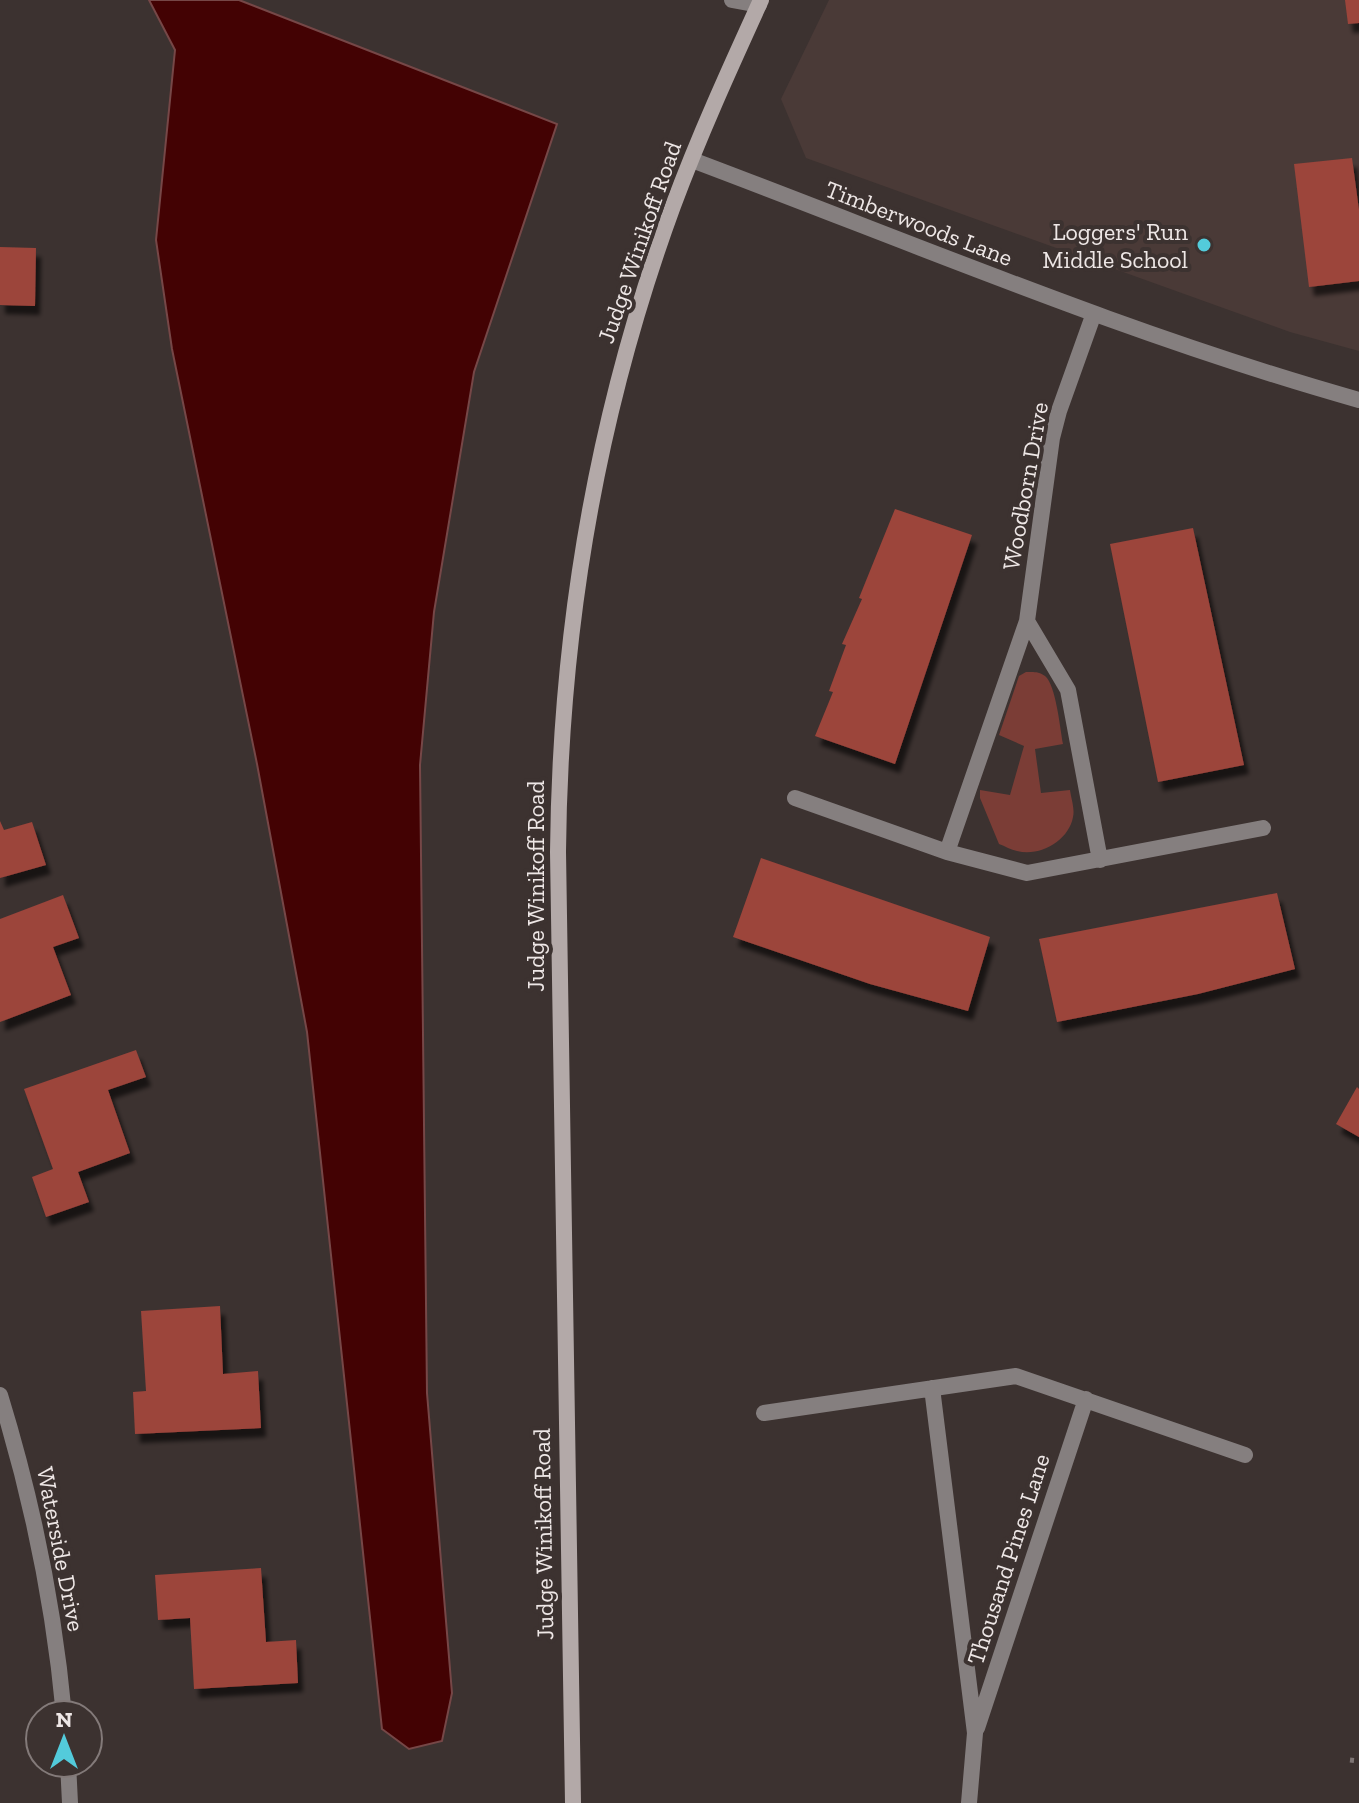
<svg xmlns="http://www.w3.org/2000/svg" width="1359" height="1803" viewBox="0 0 1359 1803" font-family="'Zilla Slab',serif">
	<style>
		.built { fill: #4a3a37 }
		.green { fill: #7b3d36 }
		.water { fill: #430203; stroke: #764747; stroke-width: 2 }
		.building { fill: #9c443b; filter: url(#shadow) }
		.lines { fill: none; stroke-linecap: round; stroke-linejoin: round }
		.path { stroke: #7e7574; stroke-width: 5; stroke-dasharray: 4 6; stroke-linecap: butt }
		.lane { stroke: #857f7f; stroke-width: 16 }
		.street { stroke: #857f7f; stroke-width: 16 }
		.secondary { stroke: #b3a9a8; stroke-width: 16 }
		.poi-dot { fill: #53cbdb; stroke: #3c3230; stroke-width: 3 }
		.labels { text-anchor: middle; dominant-baseline: central; stroke-width: 8; stroke-linejoin: round; paint-order: stroke }
		.street-label { font-size: 24px; fill: #eee7e6; stroke: #3c3230 }
		.poi-label { font-size: 24px; fill: #eee7e6; stroke: #3c3230; text-anchor: end }
	</style>
	<defs>
		<filter id="shadow"><feDropShadow dx="5" dy="9" stdDeviation="2" flood-color="#0009"/></filter>
	</defs>
	<rect width="100%" height="100%" fill="#3c3230"/>
	<path class="built" d="M829 0H1359V351L1290 332 806 158 781 99Z"/>
	<path class="green" d="M1026 672C1032 672 1039 671 1045 676 1056 685 1060 728 1063 744L1035 749 1041 793 1070 790C1071 798 1075 809 1073 817 1069 840 1041 857 1017 851 1011 850 1005 846 999 844L980 798V790L1010 795 1024 746 999 735 1019 676Z"/>
	<path class="water" d="M149 0H239L557 124 474 372 434 612 420 765 427 1393 452 1693 442 1741 409 1749 382 1729 307 1032 257 764 172 349 156 240 175 50Z"/>
	<path class="building" d="M1345 0H1359V23L1348 24Z
		M1352 158 1359 210V281L1309 287 1294 164Z
		M0 247 36 248 35 306 0 305Z
		M895 509 972 535 895 764 815 736 833 692 829 691 846 645 842 644 862 599 859 598Z
		M1193 528 1244 765 1158 782 1110 544Z
		M0 821 4 830 32 822 46 865 0 878Z
		M761 858 990 937 968 1011 870 984 733 937Z
		M1277 893 1295 969 1198 994 1057 1022 1039 939Z
		M63 895 79 938 53 947 71 995 0 1022V919Z
		M136 1050 146 1077 108 1090 130 1153 78 1172 89 1202 46 1217 32 1177 53 1169 24 1089Z
		M1357 1087 1359 1089V1137L1336 1124Z
		M220 1306 223 1374 258 1371 261 1428 135 1434 133 1392 146 1391 141 1311Z
		M261 1568 266 1642 296 1640 298 1683 194 1689 190 1618 158 1620 155 1575Z"/>
	<g class="lines">
		<path class="path" d="M1350 1760 1359 1761"/>
		<path class="lane" d="M732 0 759 5"/>
		<path class="street" d="M692 160C913 243 1131 336 1359 400
			M1027 621 1068 690 1100 860
			M795 798 947 852 1027 873 1263 828
			M947 852 1027 621 1052 438 1059 411 1093 316
			M932 1388 975 1733 969 1803
			M0 1395C32 1499 54 1606 64 1715
			M764 1413 1016 1376 1245 1455
			M977 1728 1086 1399
			M68 1763 70 1803"/>
		<path class="secondary" d="M573 1803 558 852C560 632 597 413 673 206 699 136 730 68 761 0"/>
	</g>
	<circle class="poi-dot" cx="1204" cy="245" r="8"/>
	<g class="labels">
		<g class="street-label">
			<text transform="translate(919 223) rotate(21)">Timberwoods Lane</text>
			<text transform="translate(639 242) rotate(-71)">Judge Winikoff Road</text>
			<text transform="translate(1025 486) rotate(-80)">Woodborn Drive</text>
			<text transform="translate(535 886) rotate(-90)">Judge Winikoff Road</text>
			<text transform="translate(543 1534) rotate(-91)">Judge Winikoff Road</text>
			<text transform="translate(61 1549) rotate(79)">Waterside Drive</text>
			<text transform="translate(1008 1559) rotate(-72)">Thousand Pines Lane</text>
		</g>
		<g class="poi-label">
			<text x="1188" y="231">Loggers' Run<tspan x="1188" dy="28">Middle School</tspan></text>
		</g>
	</g>
	<g transform="translate(64 1739)"><circle r="38" fill="#3c3230" stroke="#837a79" stroke-width="2"/>
	<path d="M0-6L14 30L0 20L-14 30Z" fill="#53cbdb"/>
	<text y="-12" font-size="22" font-weight="bold" text-anchor="middle" fill="#eee7e6">N</text>
	</g>
</svg>
